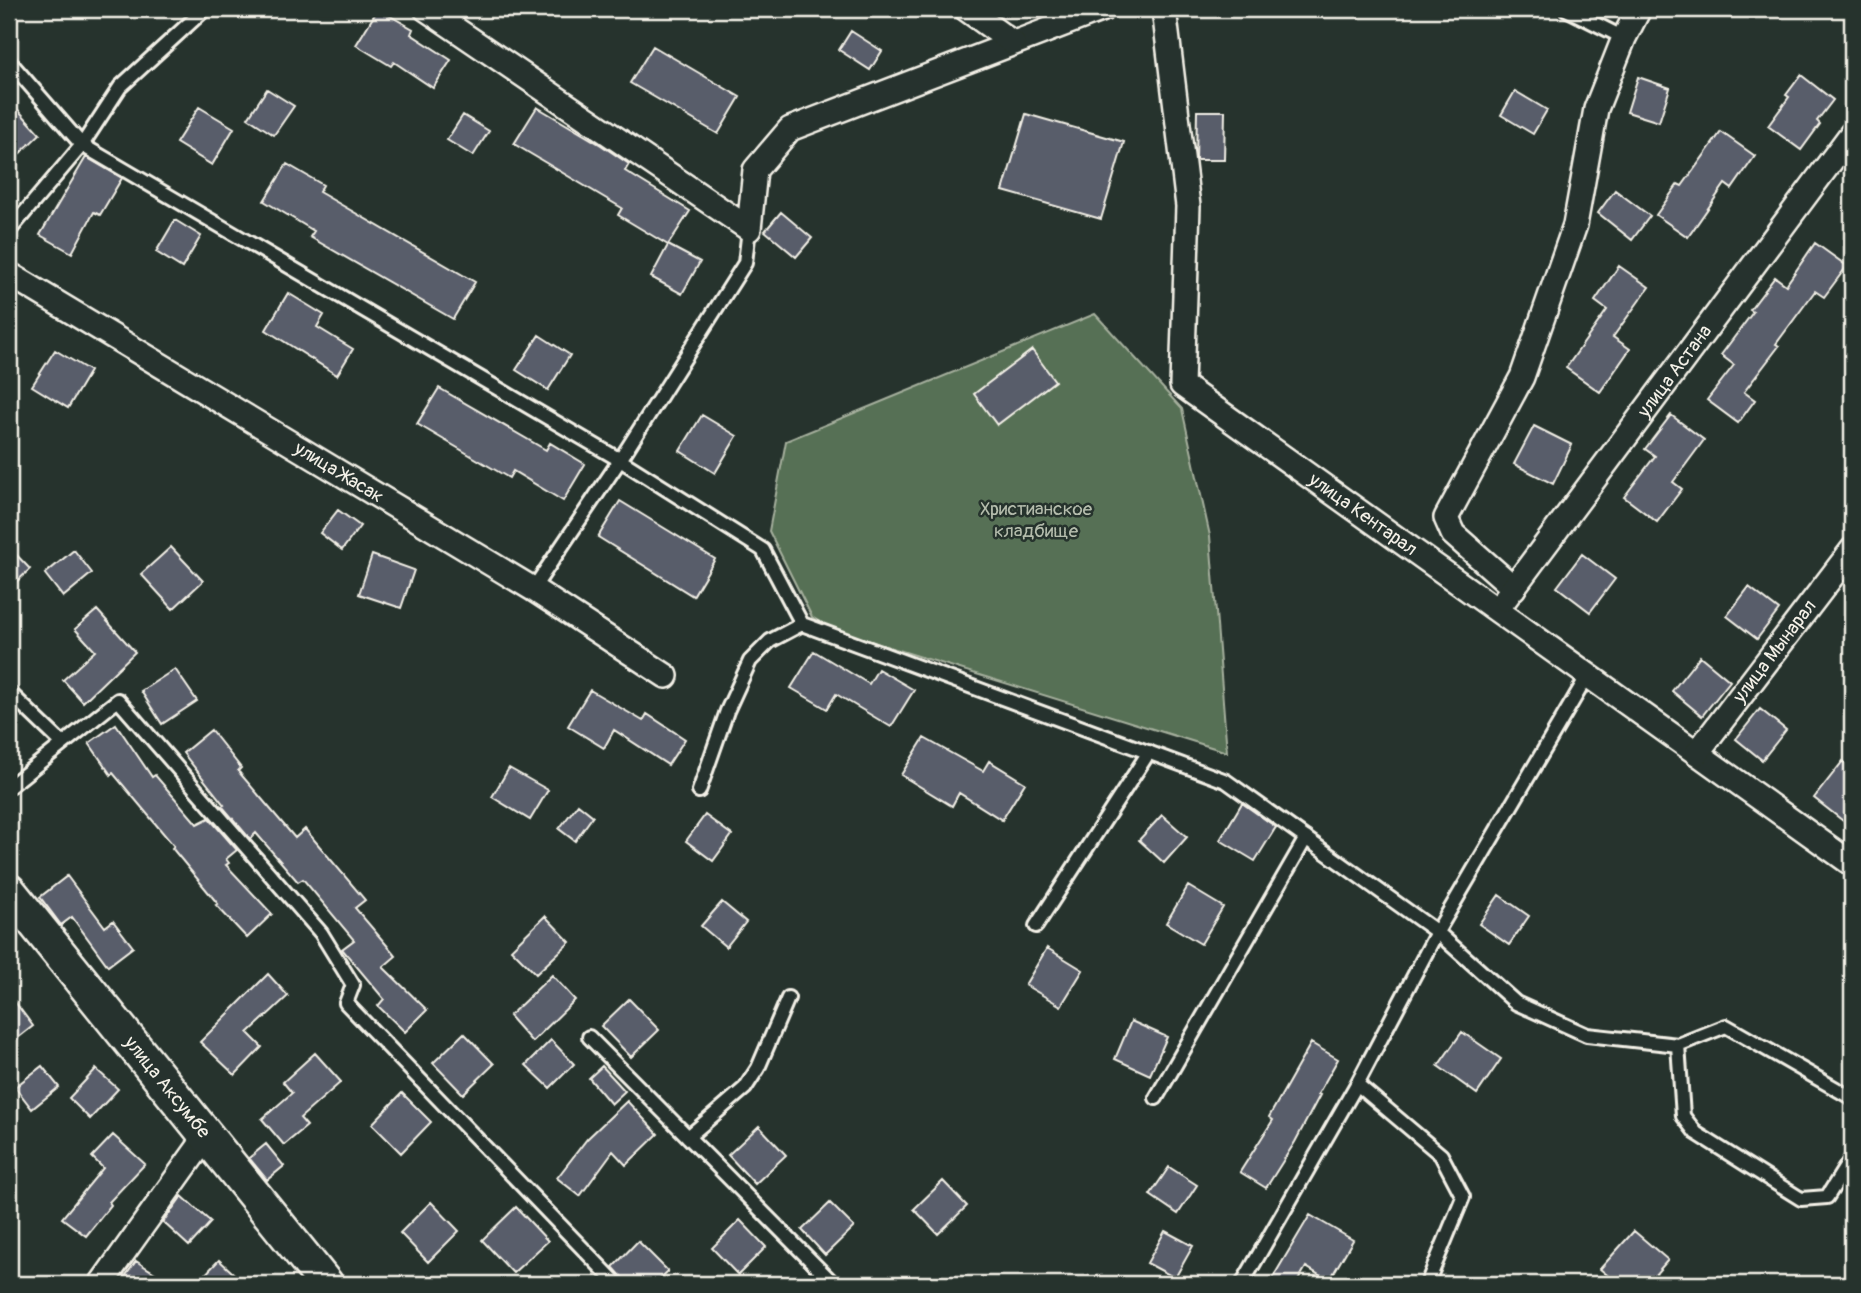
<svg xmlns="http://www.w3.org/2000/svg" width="1861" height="1293" viewBox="0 0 1861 1293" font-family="Pangolin,sans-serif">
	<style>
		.green { fill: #577055; stroke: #a6b09e; stroke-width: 2 }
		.building { fill: #595d6a; stroke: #f4f1e8; stroke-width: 2 }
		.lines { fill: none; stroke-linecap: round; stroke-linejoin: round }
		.lane-casing { stroke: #f4f1e8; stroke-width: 18 }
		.street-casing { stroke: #f4f1e8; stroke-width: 28 }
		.secondary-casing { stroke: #f4f1e8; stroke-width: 38 }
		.lane { stroke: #26332d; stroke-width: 12 }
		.street { stroke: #26332d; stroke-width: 23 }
		.secondary { stroke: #26332d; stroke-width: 33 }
		.labels { text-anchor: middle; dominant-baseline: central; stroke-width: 5; stroke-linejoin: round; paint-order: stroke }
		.street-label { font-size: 19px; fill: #f4f1e8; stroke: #26332d }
		.park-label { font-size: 19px; fill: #b5bdad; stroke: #26332d }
	</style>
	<rect width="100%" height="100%" fill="#26332d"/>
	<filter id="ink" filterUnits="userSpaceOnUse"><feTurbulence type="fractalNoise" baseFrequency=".0143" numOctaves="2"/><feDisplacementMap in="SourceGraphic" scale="14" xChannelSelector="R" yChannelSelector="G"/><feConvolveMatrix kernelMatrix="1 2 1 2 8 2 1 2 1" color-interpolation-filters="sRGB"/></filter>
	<g filter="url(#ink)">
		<path class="green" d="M1095 314 1182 409 1210 536 1227 752 831 629 812 617 769 531 786 441Z"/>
		<path class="building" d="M378 9 413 29 411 34 451 60 433 88 394 62 391 66 356 45Z
			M851 31 882 51 870 70 839 50Z
			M653 46 740 97 718 134 630 83Z
			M1801 75 1833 100 1817 121 1820 124 1801 150 1768 126 1789 97 1786 95Z
			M1638 77 1670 88 1659 122 1627 112Z
			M267 89 294 106 274 135 248 118Z
			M1515 91 1547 110 1533 134 1501 115Z
			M9 100 40 134 9 164Z
			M199 107 234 128 212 165 176 143Z
			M537 107 601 145 629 164 625 171 690 211 668 245 618 215 622 208 514 144Z
			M1197 111H1225L1224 160H1196Z
			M1026 114 1124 142 1101 219 1003 191Z
			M463 115 489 131 473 156 447 140Z
			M1721 132 1755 156 1732 189 1725 184 1688 237 1656 215 1678 184 1682 186Z
			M86 157 122 178 100 215 94 212 72 253 40 235Z
			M287 164 323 185 319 192 475 282 453 319 310 237 314 231 264 201Z
			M1615 190 1650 216 1632 240 1598 213Z
			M781 212 812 238 796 257 765 231Z
			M175 220 201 236 182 268 156 252Z
			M1815 243 1847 266 1824 297 1815 291 1776 344 1779 346 1744 392 1755 400 1738 423 1707 400 1734 365 1721 355 1753 312 1750 310 1775 277 1786 285Z
			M668 245 700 262 682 294 651 277Z
			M1619 266 1649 287 1613 337 1630 349 1600 392 1566 368 1607 310 1595 301Z
			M288 293 324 315 317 327 353 349 337 375 266 330Z
			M539 335 570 355 548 390 516 370Z
			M55 350 90 371 68 408 32 386Z
			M1032 350 1055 381 997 425 974 394Z
			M439 388 546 450 550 443 585 464 563 501 513 471 509 478 417 424Z
			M702 415 737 436 715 473 680 451Z
			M1671 415 1704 440 1673 482 1682 489 1657 522 1624 497 1655 456 1645 449Z
			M1534 426 1572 445 1553 484 1514 464Z
			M620 501 715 559 693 596 598 537Z
			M338 510 360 526 342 550 320 533Z
			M9 547 30 569 9 589Z
			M171 547 203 581 173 609 141 574Z
			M74 550 92 573 63 597 45 574Z
			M1582 554 1615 579 1590 612 1557 587Z
			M372 555 414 570 401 608 359 594Z
			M1749 587 1779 610 1757 639 1727 616Z
			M97 610 135 652 83 702 63 680 95 651 75 629Z
			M814 651 869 684 878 669 914 690 891 727 836 694 827 709 791 688Z
			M1700 656 1730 681 1702 716 1672 691Z
			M175 669 197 701 162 724 141 691Z
			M590 690 643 721 647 714 685 739 668 765 614 730 604 748 568 726Z
			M1760 709 1786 730 1762 760 1736 739Z
			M116 724 152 777 155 775 197 824 209 818 237 850 226 859 229 863 226 865 272 914 247 938 216 905 218 904 172 848 174 846 113 773 111 775 89 743Z
			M211 730 241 768 238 771 295 838 305 829 365 900 355 908 396 956 383 967 427 1010 405 1032 378 1006 384 999 342 949 354 940 303 879 298 882 256 833 250 839 222 806 224 805 183 753Z
			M924 738 983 771 989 761 1025 783 1002 820 959 793 952 806 901 775Z
			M1843 761 1852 768V828L1814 798Z
			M509 768 548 790 530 820 492 797Z
			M1242 803 1276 827 1255 861 1220 840Z
			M578 804 593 816 575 841 559 829Z
			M705 815 732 835 713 861 686 841Z
			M1162 815 1187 837 1164 863 1139 840Z
			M67 876 105 927 113 921 133 947 108 966 72 917 61 925 40 897Z
			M1188 886 1223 907 1201 944 1166 923Z
			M1499 895 1529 916 1509 945 1479 924Z
			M722 902 746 922 726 947 701 926Z
			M545 916 570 942 536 974 511 949Z
			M1047 948 1083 970 1061 1006 1025 985Z
			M268 974 288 996 248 1033 262 1047 235 1075 200 1042Z
			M552 975 575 1000 532 1042 509 1016Z
			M9 994 33 1026 9 1045Z
			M629 999 659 1030 631 1057 601 1026Z
			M1131 1021 1167 1037 1150 1075 1115 1059Z
			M1462 1032 1501 1059 1477 1094 1438 1066Z
			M464 1033 494 1064 463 1094 433 1063Z
			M551 1040 574 1064 550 1088 526 1065Z
			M1311 1043 1338 1059 1318 1094 1320 1095 1295 1142 1266 1188 1240 1172 1273 1120 1269 1117Z
			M315 1053 341 1082 300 1118 307 1126 284 1145 262 1119 292 1093 283 1082Z
			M42 1066 59 1087 32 1109 15 1087Z
			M602 1066 625 1091 611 1104 589 1078Z
			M96 1069 118 1089 90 1119 69 1098Z
			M402 1093 431 1122 401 1153 372 1124Z
			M627 1101 658 1134 626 1165 613 1151 580 1196 557 1178 587 1139Z
			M759 1126 786 1155 755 1184 728 1155Z
			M113 1135 145 1164 109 1202 111 1205 86 1236 62 1218 103 1168 92 1157Z
			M266 1144 284 1166 267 1180 249 1158Z
			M1169 1167 1197 1185 1178 1214 1150 1195Z
			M943 1181 967 1206 938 1234 914 1209Z
			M182 1196 211 1222 189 1246 163 1222Z
			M431 1202 459 1231 428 1262 400 1233Z
			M830 1203 854 1227 825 1255 802 1230Z
			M516 1207 548 1241 513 1273 482 1240Z
			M1310 1215 1353 1240 1329 1281 1306 1267 1296 1284H1269Z
			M740 1220 766 1247 738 1275 712 1248Z
			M1165 1231 1193 1246 1175 1278 1147 1263Z
			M1634 1231 1668 1260 1647 1284H1618L1600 1269Z
			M638 1241 668 1271 655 1284H626L623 1278 613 1267Z
			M219 1260 245 1284H196Z
			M136 1261 172 1284H120Z"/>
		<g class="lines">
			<defs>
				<path id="lane" d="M1566 9 1624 38
					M9 61 82 145 620 460 763 550 802 624 1226 781 1437 932 1516 1003 1587 1035 1678 1045 1726 1026 1852 1098
					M9 231 82 145 120 87 205 9
					M533 589 620 460 745 263 749 229
					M9 692 63 744
					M9 787 118 700 321 933 353 985 346 1003 617 1284
					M699 791 727 711 750 661 770 641 802 624
					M1036 926 1149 752
					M589 1037 834 1284
					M1678 1045 1683 1116 1696 1133 1801 1199 1827 1197 1852 1157
					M1156 1098 1306 838
					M688 1137 745 1088 758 1068 788 998
					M1242 1284 1357 1084
					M1427 1284 1463 1197 1441 1155 1357 1084 1437 932 1588 675"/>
				<g id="street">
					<path d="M426 9 749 229 755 170 790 129 1103 9"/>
					<path d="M966 9 1013 43"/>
					<path id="s1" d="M1164 9 1188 206 1182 385 1852 864"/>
					<path id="s2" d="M9 274 533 589 666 676"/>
					<path d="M1514 588 1453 534 1446 518 1522 377 1575 225 1596 109 1624 38 1639 9"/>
					<path id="s3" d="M1505 599 1852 133"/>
					<path id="s4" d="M1697 753 1852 550"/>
					<path d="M101 1284 206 1137"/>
				</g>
				<g id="secondary">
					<path id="s5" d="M9 891 326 1284"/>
				</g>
			</defs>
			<use href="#lane" class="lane-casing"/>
			<use href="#street" class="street-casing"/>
			<use href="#secondary" class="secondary-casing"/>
			<use href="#lane" class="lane"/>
			<use href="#street" class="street"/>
			<use href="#secondary" class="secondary"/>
		</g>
	</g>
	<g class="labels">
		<g class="street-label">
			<text stroke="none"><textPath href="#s3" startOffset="284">улица Астана</textPath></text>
			<text stroke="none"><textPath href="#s2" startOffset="385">улица Жасак</textPath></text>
			<text stroke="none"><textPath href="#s1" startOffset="600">улица Кентарал</textPath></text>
			<text stroke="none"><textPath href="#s4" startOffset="128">улица Мынарал</textPath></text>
			<text stroke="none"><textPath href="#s5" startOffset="252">улица Аксумбе</textPath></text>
		</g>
		<g class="park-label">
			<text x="1036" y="509">Христианское<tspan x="1036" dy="22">кладбище</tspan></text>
		</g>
	</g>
	<rect width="1861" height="1293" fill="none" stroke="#26332d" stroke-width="35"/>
	<rect x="18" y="18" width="1826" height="1258" fill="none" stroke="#f4f1e8" stroke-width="2.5" filter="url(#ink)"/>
</svg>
